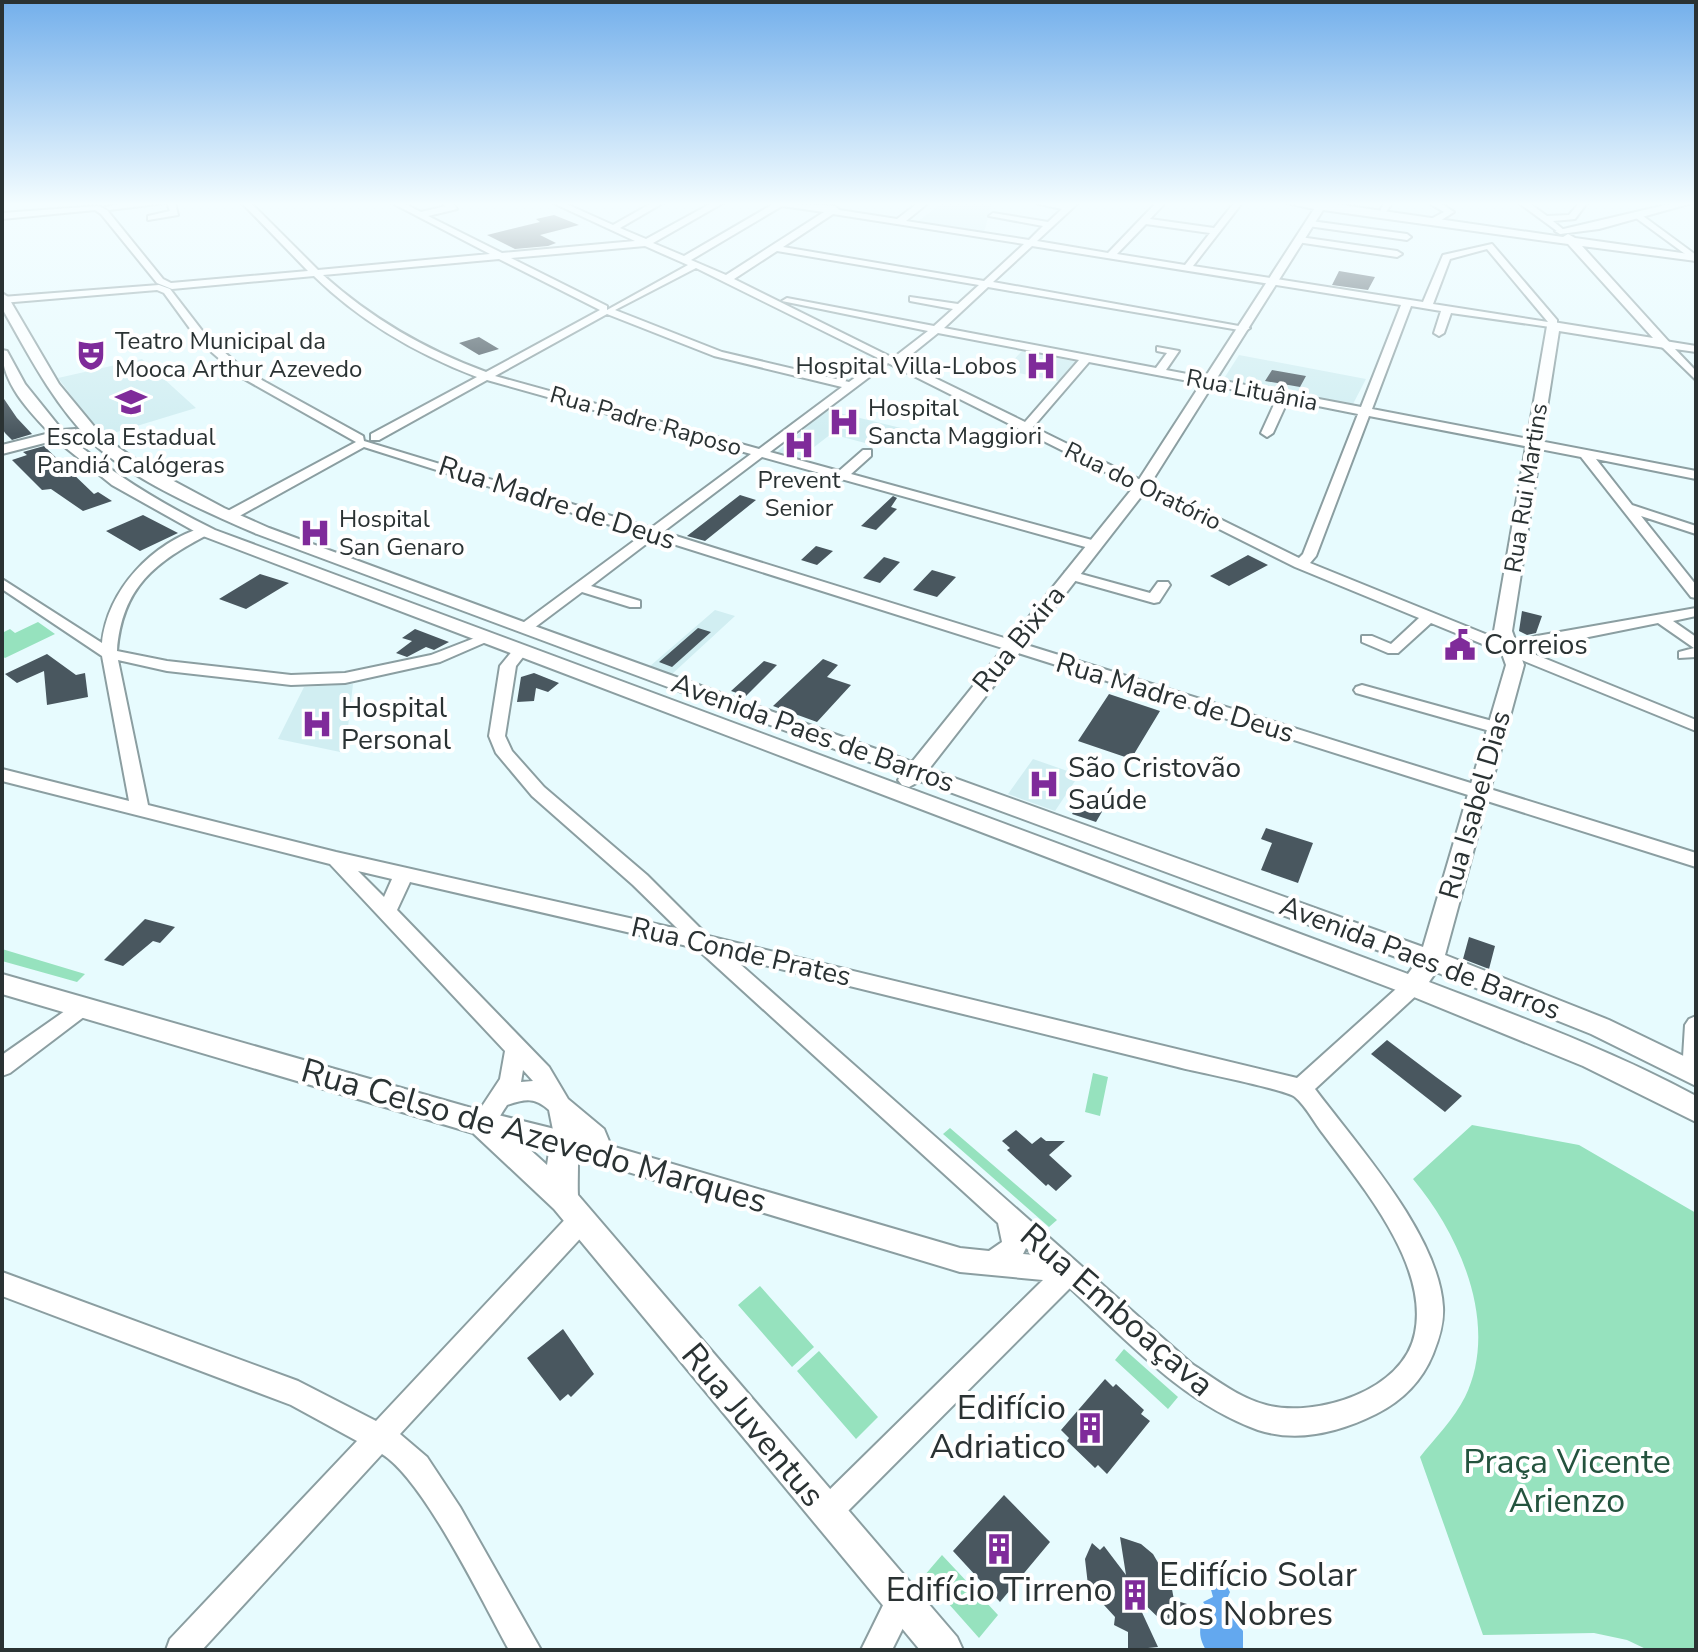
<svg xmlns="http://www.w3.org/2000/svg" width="1698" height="1652" viewBox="0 0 1698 1652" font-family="'Nunito Sans',sans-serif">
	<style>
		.built { fill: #d1eef2 }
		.green { fill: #96e2be }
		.water { fill: #63a8ef }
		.building { fill: #49575f }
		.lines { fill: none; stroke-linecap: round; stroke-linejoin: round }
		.minor-casing { stroke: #8b9ea1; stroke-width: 4 }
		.major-casing { stroke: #8b9ea1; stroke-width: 4 }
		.minor { fill: #fff; fill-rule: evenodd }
		.major { fill: #fff; fill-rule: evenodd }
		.labels { text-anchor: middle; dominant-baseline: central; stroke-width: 8; stroke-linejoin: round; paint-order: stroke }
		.far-poi-label { font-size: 24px; fill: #2a3233; stroke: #fff; text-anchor: start }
		.far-street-label { font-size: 24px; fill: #2a3233; stroke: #fff }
		.street-label { font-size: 28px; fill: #2a3233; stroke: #fff }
		.poi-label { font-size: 28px; fill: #2a3233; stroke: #fff; text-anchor: start }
		.near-street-label { font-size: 34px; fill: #2a3233; stroke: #fff }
		.near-poi-label { font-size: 34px; fill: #2a3233; stroke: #fff; text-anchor: end }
		.near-park-label { font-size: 34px; fill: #24533e; stroke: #fff }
	</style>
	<rect width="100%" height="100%" fill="#e7fbfe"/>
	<path class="built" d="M942 203H992L984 232 917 222Z
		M1022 351 1078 362 1062 382 1004 370Z
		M1239 355 1366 379 1353 404 1223 380Z
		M142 359 196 408 107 435 89 419 58 378Z
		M827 410 905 429 909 430 897 435H881L869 444 831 434 800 458 777 452Z
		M715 610 735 616 671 675 649 667Z
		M353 684 345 753 278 739 304 687Z
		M1033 759 1079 775 1055 811 1008 794Z"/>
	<path class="green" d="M38 622 55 634 5 658 2 656V633L10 629 15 633Z
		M2 949 85 974 77 982 2 961Z
		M1093 1073 1108 1077 1100 1116 1085 1112Z
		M1472 1125 1579 1145 1696 1213V1650H1648L1627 1640 1594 1633 1483 1635 1420 1457C1435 1438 1454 1419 1465 1397 1500 1325 1460 1235 1413 1179Z
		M950 1128 1057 1220 1049 1227 943 1134Z
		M760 1286 814 1347 792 1367 738 1305Z
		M1124 1349 1178 1397 1168 1409 1115 1360Z
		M819 1351 878 1417 856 1439 797 1371Z
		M942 1555 998 1615 979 1638 924 1576Z"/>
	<path class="water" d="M1212 1576H1221L1230 1592 1227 1599 1236 1610 1232 1617 1243 1631V1650H1206C1198 1637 1197 1622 1211 1612L1203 1602 1213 1597 1208 1579Z"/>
	<path class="building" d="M554 215 579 225 540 235 556 243 548 246 515 249 487 235 540 222 536 219Z
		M1339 271 1375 277 1368 290 1332 285Z
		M479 337 499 349 479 355 459 343Z
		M1272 370 1306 376 1300 387 1265 381Z
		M2 396 17 418 32 434 12 440 5 433 2 428Z
		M44 446 94 494 98 492 112 501 83 511 51 489 42 490 12 460 27 455 23 452Z
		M740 495 756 500 705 541 687 536Z
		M893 496 897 498 891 507 897 509 876 530 861 526Z
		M143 515 178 533 140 551 106 531Z
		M816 546 833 551 817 565 801 560Z
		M1248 555 1268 565 1229 586 1210 576Z
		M884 557 900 562 880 583 863 578Z
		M932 570 956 577 937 597 913 590Z
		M260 574 289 583 246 609 219 599Z
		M1522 611 1542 616 1536 633 1527 635 1519 631Z
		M698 628 711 632 672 667 659 662Z
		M415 629 449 642 434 650 426 647 407 657 396 653 412 641 402 638Z
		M47 654 76 675 85 673 88 697 47 705 44 671 17 683 5 674Z
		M823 659 838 665 827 677 851 685 817 722 773 706Z
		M764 661 777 665 746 696 731 691Z
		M534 673 559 683 548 692 536 688 534 701 517 702 521 677Z
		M1109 694 1160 711 1131 759 1078 741Z
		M1084 795 1107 803 1096 822 1072 814Z
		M1266 828 1313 843 1298 883 1261 870 1272 843 1261 839Z
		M145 919 175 927 160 943 153 941 123 966 104 960Z
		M1469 937 1495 946 1489 969 1463 959Z
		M1387 1040 1436 1077 1462 1096 1445 1112 1371 1054Z
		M1016 1130 1032 1144 1041 1137 1046 1141H1065L1049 1155 1072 1176 1056 1191 1048 1184 1046 1186 1007 1150 1010 1148 1002 1141Z
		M563 1329 594 1374 571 1397 568 1394 560 1401 527 1358Z
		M1105 1379 1113 1387 1116 1384 1144 1410 1141 1414 1150 1421 1107 1474 1098 1465 1095 1468 1067 1441 1069 1438 1061 1430Z
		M1004 1495 1050 1542 1000 1602 953 1551Z
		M1120 1537 1141 1544 1153 1554 1164 1573H1169L1174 1600 1187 1604 1184 1614 1176 1617 1169 1628 1133 1593 1158 1647 1128 1650V1632L1114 1625 1115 1617 1093 1593 1089 1594 1085 1559 1092 1543 1100 1550 1104 1546 1126 1575Z"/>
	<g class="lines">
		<defs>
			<path id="minor" d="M126 203H165L109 210 105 207Z
				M167 203H175L178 215 148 220V216L170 211Z
				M242 203H251L318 270 490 254 392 203H403L421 212 446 206 442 203H453L457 209 428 216 502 253 635 241 553 203H564L613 225 652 203H663L620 228 646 239 712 203H723L653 243 684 256 775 203 835 206 839 210 897 219 918 203H928L906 221 1029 240 1043 226 989 216 993 213 1048 222 1062 209 1035 203H1078L1037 241 1108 253 1156 203H1165L1150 219 1214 228 1234 203H1242L1193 266 1423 302 1443 255 1492 244 1557 320V328L1451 313 1444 333 1439 336 1434 333 1441 311 1411 306 1372 409 1696 471V479L1596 459 1632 505 1696 526V534L1641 516 1696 585V598L1691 597 1581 457 1369 416 1316 556 1310 563 1510 644 1537 636 1696 608V616L1673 621 1696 637V657L1679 658V652L1694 648 1658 623 1524 650 1696 720V731L1431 623 1398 653H1388L1362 642V636H1372L1391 644 1419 618 1295 567 888 363 770 452 839 471 863 450H871V456L851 474 1099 542V548H1089L762 457 663 532 1696 853V867L654 538 591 586 640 601V607H630L582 592 530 631H520V625L642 535 364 447 234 519H224V513L356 442 239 376 199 341 164 293 157 290 2 303V297L159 285 170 289 207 337 247 372 363 436 364 441 651 528 751 454 487 380 379 440H371V434L477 377C415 353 361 322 314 276L172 289 157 283 101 214 95 210 2 219V213L98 206 107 210 163 279 171 283 308 271ZM782 206 824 212 726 275 691 260ZM833 214 1024 244 984 281 783 247ZM1146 224 1210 233 1185 265 1117 254ZM645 246 688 265 607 310V306L511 258ZM1032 246 1401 305 1361 407 1166 370 1179 351 1157 347V351L1167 353 1156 368 944 328 988 287 1245 331 1250 328 993 282ZM1487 249 1548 322 1433 304 1450 259ZM777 251 979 285 958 304 910 297V301L953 309 934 326 787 298 782 301 928 331 893 358 734 279ZM499 259 600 310 486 372C424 349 372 319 323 275ZM696 268 880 359 849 382 722 352 615 310ZM607 314 714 356 842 387 759 449 495 376ZM938 333 1079 360 1025 422 902 362ZM1089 362 1277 398 1261 433 1267 437 1273 433 1288 400 1358 414 1303 554 1299 558 1033 427Z
				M1384 203H1392L1382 218 1378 215Z
				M1429 203H1440L1454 212 1435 224H1429V220L1444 212Z
				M1519 203H1529L1547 216 1569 215 1579 203H1587L1575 219 1553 221 1565 231 1561 234Z
				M1639 213 1696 255V262L1636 218Z
				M1311 221 1407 234 1411 237 1407 240 1308 226Z
				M1300 237 1397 251 1402 254 1397 257 1297 242Z
				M1665 341 1696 346V352L1675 349 1696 371V380L1661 346V342Z
				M204 527 211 531 209 534C155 562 122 587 117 651L167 661 291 675 345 673 431 655 485 634 493 639 440 662 345 683 291 685 167 671 118 660 148 805 336 852 678 929 633 885 532 796 496 753 489 736 500 666 514 649 519 647 527 652 516 666 505 736 512 751 544 787 647 875 708 936 1297 1078 1406 980 1413 978 1420 980 1423 986 1420 992 1315 1089C1357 1145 1439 1235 1443 1307 1444 1324 1439 1339 1433 1354 1422 1381 1402 1401 1376 1414 1340 1432 1298 1443 1258 1430 1183 1403 1128 1341 1070 1288L837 1522 827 1526 817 1522 813 1512 817 1502 1043 1280 960 1272 565 1153 557 1150 549 1110C534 1097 526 1099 507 1105 498 1118 492 1136 474 1130L471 1123 500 1079 505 1051 330 864 2 781V769L129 801 102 656 2 589V579L102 643C108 589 152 543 204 527ZM358 871 392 879 384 897ZM410 882 696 948 998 1223 1002 1242 989 1251 960 1248 611 1146 604 1129 568 1099 549 1067 397 910ZM732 957C881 994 1029 1030 1178 1067 1196 1072 1285 1089 1295 1097 1306 1106 1315 1124 1324 1135 1362 1186 1429 1265 1415 1333 1404 1391 1316 1418 1266 1405 1239 1398 1215 1379 1192 1364ZM523 1070 533 1081 521 1082ZM1026 1248 1034 1255 1023 1254Z
				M1070 571 1150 593 1158 582H1168L1170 585 1159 602 1154 603 1065 578V572Z
				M1362 685 1503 724 1505 728 1497 733 1356 693 1354 690 1356 687Z
				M82 999 89 1001 92 1007 89 1013 10 1073 2 1076V1055Z
				M1696 1016V1081L1685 1080 1682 1073 1685 1025 1689 1019Z
				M580 1210 589 1213 592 1221 589 1229 400 1434 427 1457 460 1507 541 1650H509C483 1603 424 1480 382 1454L202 1650H166L170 1639 357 1441 291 1405 2 1296V1272L298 1381 376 1421 571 1213Z
				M902 1585 913 1589 917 1600 892 1650H861L891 1589Z"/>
			<path id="major" d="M1287 203H1328L1563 237 1568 234 1575 238 1696 255V261L1582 246 1671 344 1665 348 1559 331 1512 631 1524 665 1445 955 1609 1020 1696 1062V1086L1591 1034 1436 972 1429 982C1520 1017 1611 1050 1696 1096V1122L1583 1066 1404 993 203 536 112 485 56 440 2 454V445L50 433C28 410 2 383 2 350L7 351 25 384 62 430 75 429V435L69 437C114 475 162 504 215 530L1408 974 1415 964 920 781 909 787 902 785 898 780 902 774 257 534C208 513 128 478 91 441 53 403 28 354 2 308V293L8 297 59 384 102 436 142 464 224 508 269 528 540 628 912 762 1136 484 1314 209ZM1323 210 1568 244 1653 338 1553 322 1547 326 1494 631 1506 665 1423 947 929 769 1147 489Z
				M1674 203H1692L1599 229 1560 234 1555 231Z
				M2 974 482 1111 575 1134C580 1145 577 1180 578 1195L957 1637 963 1650H920L554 1209 473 1133 2 994ZM526 1146 549 1152 547 1165Z"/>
		</defs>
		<use href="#minor" class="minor-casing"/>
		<use href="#major" class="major-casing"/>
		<use href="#minor" class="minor"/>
		<use href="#major" class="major"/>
	</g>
	<linearGradient id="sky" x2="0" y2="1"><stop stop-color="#73afeb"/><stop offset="0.47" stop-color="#f4fdff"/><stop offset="1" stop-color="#f4fdff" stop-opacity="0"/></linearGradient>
	<rect width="1698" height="434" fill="url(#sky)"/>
	<defs>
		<symbol id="theatre-bare" viewBox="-9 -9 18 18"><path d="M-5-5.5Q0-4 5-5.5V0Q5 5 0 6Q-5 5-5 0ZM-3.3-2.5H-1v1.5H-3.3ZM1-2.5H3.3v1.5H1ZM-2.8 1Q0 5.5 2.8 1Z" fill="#7f2b9a" stroke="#fff" stroke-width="2.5" paint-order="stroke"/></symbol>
		<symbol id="hospital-bare" viewBox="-9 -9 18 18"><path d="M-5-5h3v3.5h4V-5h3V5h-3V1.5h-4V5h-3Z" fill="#7f2b9a" stroke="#fff" stroke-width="2.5" paint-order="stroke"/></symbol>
		<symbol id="school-bare" viewBox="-9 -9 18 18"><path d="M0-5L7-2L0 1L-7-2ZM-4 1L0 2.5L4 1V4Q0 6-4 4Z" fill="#7f2b9a" stroke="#fff" stroke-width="2.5" paint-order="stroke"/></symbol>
		<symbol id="civic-bare" viewBox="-9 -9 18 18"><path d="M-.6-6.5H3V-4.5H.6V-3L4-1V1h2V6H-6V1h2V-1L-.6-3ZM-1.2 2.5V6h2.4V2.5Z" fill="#7f2b9a" stroke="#fff" stroke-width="2.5" paint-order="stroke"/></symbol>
		<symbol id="building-bare" viewBox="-9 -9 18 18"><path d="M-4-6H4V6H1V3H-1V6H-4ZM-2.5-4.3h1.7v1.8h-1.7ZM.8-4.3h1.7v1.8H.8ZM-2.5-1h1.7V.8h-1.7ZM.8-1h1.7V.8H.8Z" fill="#7f2b9a" stroke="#fff" stroke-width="2.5" paint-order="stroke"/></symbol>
	</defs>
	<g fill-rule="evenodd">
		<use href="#theatre-bare" x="69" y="333" width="44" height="44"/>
		<use href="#hospital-bare" x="1019" y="344" width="44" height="44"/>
		<use href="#school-bare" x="109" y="380" width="44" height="44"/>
		<use href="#hospital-bare" x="822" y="400" width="44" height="44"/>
		<use href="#hospital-bare" x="777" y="423" width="44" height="44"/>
		<use href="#hospital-bare" x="293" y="511" width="44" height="44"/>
		<use href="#civic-bare" x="1438" y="623" width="44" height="44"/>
		<use href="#hospital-bare" x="295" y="702" width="44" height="44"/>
		<use href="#hospital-bare" x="1022" y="762" width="44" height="44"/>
		<use href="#building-bare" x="1068" y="1406" width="44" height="44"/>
		<use href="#building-bare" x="977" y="1527" width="44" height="44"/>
		<use href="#building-bare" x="1113" y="1573" width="44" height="44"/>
	</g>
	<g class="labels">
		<g class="far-poi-label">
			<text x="115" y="341">Teatro Municipal da<tspan x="115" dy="28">Mooca Arthur Azevedo</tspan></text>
			<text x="1017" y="366" text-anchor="end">Hospital Villa-Lobos</text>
			<text x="868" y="408">Hospital<tspan x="868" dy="28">Sancta Maggiori</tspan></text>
			<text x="131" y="437" text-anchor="middle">Escola Estadual<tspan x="131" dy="28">Pandiá Calógeras</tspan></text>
			<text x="799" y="480" text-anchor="middle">Prevent<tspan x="799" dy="28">Senior</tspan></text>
			<text x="339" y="519">Hospital<tspan x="339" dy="28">San Genaro</tspan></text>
		</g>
		<g class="far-street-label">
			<text transform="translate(1252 390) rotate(11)">Rua Lituânia</text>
			<text transform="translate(646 421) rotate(16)">Rua Padre Raposo</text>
			<text transform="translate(1143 486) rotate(26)">Rua do Oratório</text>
			<text transform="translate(1526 488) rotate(-81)">Rua Rui Martins</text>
		</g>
		<g class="street-label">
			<text transform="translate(557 503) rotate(18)">Rua Madre de Deus</text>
			<text transform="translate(1019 639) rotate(-51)">Rua Bixira</text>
			<text transform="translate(1175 698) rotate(17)">Rua Madre de Deus</text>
			<text transform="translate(813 733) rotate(20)">Avenida Paes de Barros</text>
			<text transform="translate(1475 805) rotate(-74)">Rua Isabel Dias</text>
			<text transform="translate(741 952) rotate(13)">Rua Conde Prates</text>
			<text transform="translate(1420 958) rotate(21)">Avenida Paes de Barros</text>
		</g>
		<g class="poi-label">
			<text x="1484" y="645">Correios</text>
			<text x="341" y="708">Hospital<tspan x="341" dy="32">Personal</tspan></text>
			<text x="1068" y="768">São Cristovão<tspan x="1068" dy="32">Saúde</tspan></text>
		</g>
		<g class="near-street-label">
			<text transform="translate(534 1136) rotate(16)">Rua Celso de Azevedo Marques</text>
			<text transform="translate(1117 1310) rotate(41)">Rua Emboaçava</text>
			<text transform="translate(753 1425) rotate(50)">Rua Juventus</text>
		</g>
		<g class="near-poi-label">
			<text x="1066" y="1408">Edifício<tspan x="1066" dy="39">Adriatico</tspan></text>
			<text x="1159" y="1575" text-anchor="start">Edifício Solar<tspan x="1159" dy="39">dos Nobres</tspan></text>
			<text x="999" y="1590" text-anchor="middle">Edifício Tirreno</text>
		</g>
		<g class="near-park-label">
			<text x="1567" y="1462">Praça Vicente<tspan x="1567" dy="39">Arienzo</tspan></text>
		</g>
	</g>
	<rect width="1698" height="1652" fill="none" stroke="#2a3233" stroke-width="8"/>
</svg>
